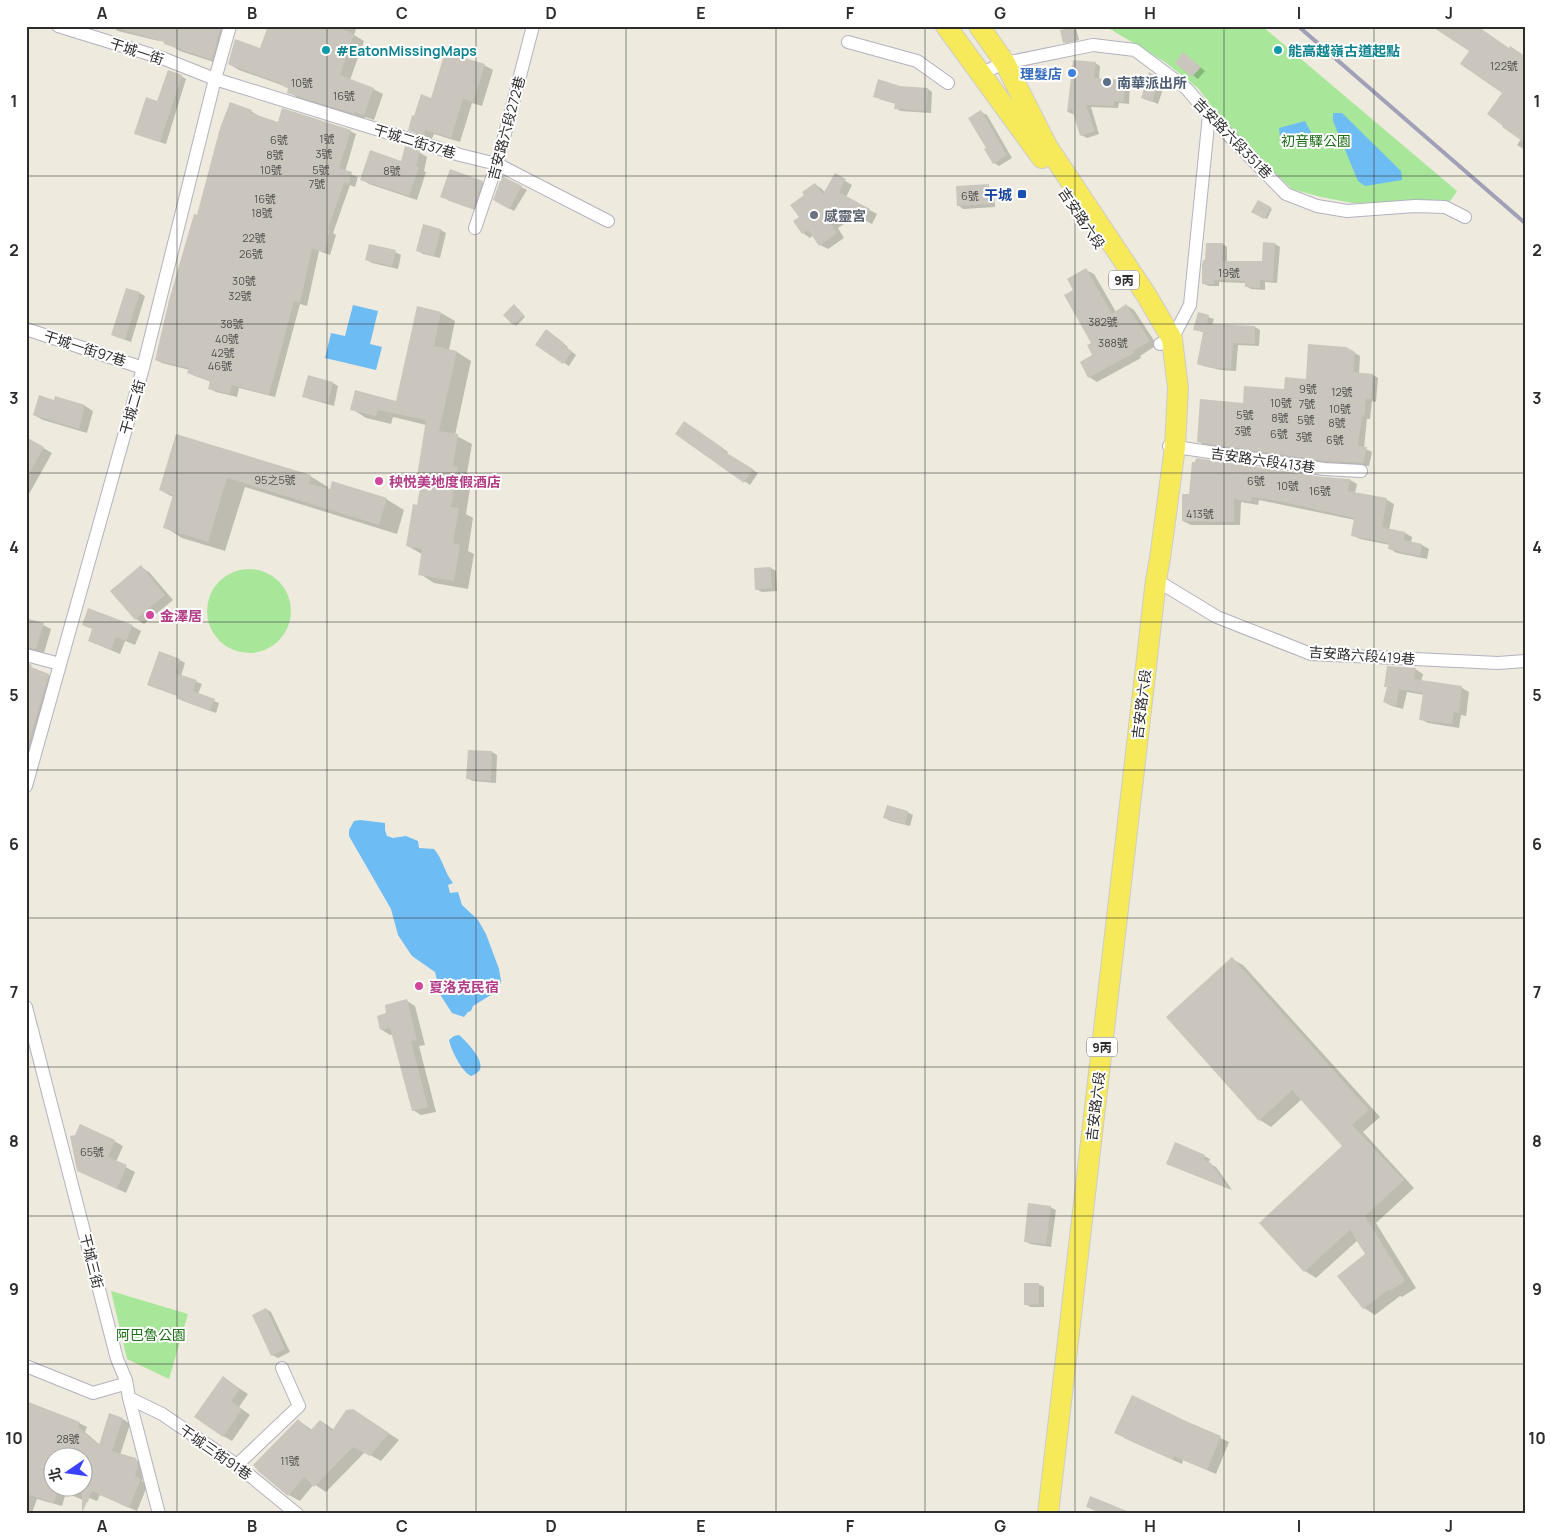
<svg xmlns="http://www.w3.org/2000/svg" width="1551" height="1540" viewBox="0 0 1551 1540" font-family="Manrope,'Noto Sans TC',sans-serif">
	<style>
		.green { fill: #a8e799 }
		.water { fill: #6dbcf4 }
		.shadow { fill: #0003; fill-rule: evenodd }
		.building { fill: #cac6bd }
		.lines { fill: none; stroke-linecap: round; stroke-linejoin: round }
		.street-casing { stroke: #b2b2c0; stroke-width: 14 }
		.primary-casing { stroke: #ccc; stroke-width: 22 }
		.street { stroke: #fff; stroke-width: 12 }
		.primary { stroke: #f7ea5a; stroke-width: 20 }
		.rail { stroke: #a0a0b7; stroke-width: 4 }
		.grid { fill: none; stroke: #2c2c2c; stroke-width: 1; stroke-opacity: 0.55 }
		.culture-dot { fill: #0f9aa8; stroke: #fff; stroke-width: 2 }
		.shop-dot { fill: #3f7fe0; stroke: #fff; stroke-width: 2 }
		.service-dot { fill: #5c6f8a; stroke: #fff; stroke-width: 2 }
		.transit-dot { fill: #1a4fb4; stroke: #fff; stroke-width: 2 }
		.worship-dot { fill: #6b7280; stroke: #fff; stroke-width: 2 }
		.hotel-dot { fill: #d1479c; stroke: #fff; stroke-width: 2 }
		.labels { text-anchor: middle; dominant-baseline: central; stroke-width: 4; stroke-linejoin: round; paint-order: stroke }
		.number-label { font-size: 11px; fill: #545250 }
		.shield { fill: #fff; stroke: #6b6b6b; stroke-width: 1 }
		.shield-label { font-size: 12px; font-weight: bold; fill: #2c2c2c }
		.culture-label { font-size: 14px; font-weight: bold; fill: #0d838f; stroke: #fff; text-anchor: start }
		.street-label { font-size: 14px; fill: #2c2c2c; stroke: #fff }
		.shop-label { font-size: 14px; font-weight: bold; fill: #366cbe; stroke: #fff; text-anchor: end }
		.service-label { font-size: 14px; font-weight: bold; fill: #4e5e75; stroke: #fff; text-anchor: start }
		.park-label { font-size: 14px; fill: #1d6e17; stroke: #fff }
		.transit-label { font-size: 14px; font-weight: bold; fill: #164399; stroke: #fff; text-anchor: end }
		.worship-label { font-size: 14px; font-weight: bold; fill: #5b616d; stroke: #fff; text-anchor: start }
		.hotel-label { font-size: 14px; font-weight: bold; fill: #b23c85; stroke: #fff; text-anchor: start }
		.neatline { fill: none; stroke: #2c2c2c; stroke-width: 2 }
		.grid-label { font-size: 16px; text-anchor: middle; font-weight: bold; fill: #2c2c2c }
	</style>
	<rect width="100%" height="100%" fill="#eeeade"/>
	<path class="green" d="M1105 26H1262L1457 191 1449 203H1352L1321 197 1292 189 1225 124 1198 88 1165 62Z
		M207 611a42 42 0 1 1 84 0a42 42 0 1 1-84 0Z
		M111 1291 188 1314 169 1379 127 1359Z"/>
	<path class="water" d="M1333 113H1342L1401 171 1402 180 1365 186 1358 181 1333 121Z
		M1305 121 1312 134 1314 141 1308 148 1286 143 1280 137 1279 128Z
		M353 305 378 311 370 344 382 347 376 370 325 358 331 333 345 336Z
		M360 820 385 823V830L387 836 393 838 406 836 418 841 419 848 434 849C443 859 444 872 453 883L448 885 450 893 458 892 462 905 478 920 486 934 499 969 501 981 499 990 473 1006 471 1011 468 1012 464 1017 452 1013 441 996 435 972 412 956 398 935 391 909 349 836V830L354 821Z
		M459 1035C466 1041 488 1063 478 1072 476 1074 473 1075 471 1076 462 1072 451 1050 449 1040L454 1036Z"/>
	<path class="shadow" d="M111 26H163L159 41 118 31Z
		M179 26H227L220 64 180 51 172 46Z
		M269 26H357L354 35 364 41 350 80 373 89 383 94 374 120 365 117V119L298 98 289 92 290 89 287 87 239 70 229 64 261 50Z
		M1433 26H1477L1509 49 1525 57V150L1517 145 1521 139 1504 93 1471 51Z
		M1074 28 1076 29 1079 40 1066 43 1064 42Z
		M1188 57 1205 71 1198 79 1176 63Z
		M1074 62 1095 63 1100 66 1099 80 1125 81 1130 84 1129 104 1119 103 1118 108 1091 107 1099 134 1087 138 1081 135 1074 113 1073 114 1068 112Z
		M484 65 493 70 482 106 472 103 460 142 434 134 432 139 419 135 410 130 415 117 432 99Z
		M1150 74 1165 83 1158 104 1142 97Z
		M181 76 186 79 166 144 141 136 158 103Z
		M928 89 932 92 931 113 900 111 896 108V104L879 99Z
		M230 103 252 112 258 115V117L279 124 350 131 356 134 345 172 358 177 355 187 350 185 333 233 336 235 330 255 319 251 307 306 300 304 275 397 239 388 237 397 216 392 210 389 211 382 195 376 189 373 190 370 162 363 156 360Z
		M981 112 987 115 1012 158 999 166 994 163 988 148Z
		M419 152 427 157 424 171 426 172 417 200 369 184 361 179 402 162Z
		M835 175 852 185 846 197 877 214 872 224 856 216 838 228 844 238 828 249 820 245 813 235 810 238 803 233 801 217 806 195 815 184 822 189 825 193Z
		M503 178 527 190 514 211 495 200Z
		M482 182 487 185 478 211 447 200Z
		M988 186 994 189 995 207 963 209 958 205Z
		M1258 202 1272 209 1267 219 1253 212Z
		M424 225 441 230 446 233 440 258 423 254 417 250Z
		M1223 244 1227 247V262H1263L1275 244 1280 247 1277 283 1265 282V290L1251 289 1246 286V283L1219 282V286H1209L1204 284Z
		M395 252 401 255 398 269 372 263 367 260Z
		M1086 270 1094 274 1116 312 1126 305 1134 310 1157 345 1140 356 1141 358 1097 382 1089 377 1081 363 1094 356 1092 343 1075 290Z
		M140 293 145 296 131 342 112 335Z
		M516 307 525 317 516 326 505 315Z
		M441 313 455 321 449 350 457 352 471 361 455 435 472 444 467 473 472 476 466 514 473 518 468 551 474 554 468 589 434 583 420 574 423 555 408 546 418 506 423 478 418 475 426 425 393 417 391 424 366 418 352 409 397 402Z
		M1199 314 1214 319 1212 325 1255 327 1260 330 1259 346 1238 345 1236 371 1221 370 1203 366 1198 364 1205 333 1195 329Z
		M551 334 568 347 567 348 576 355 569 366 537 344Z
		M1346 348 1360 356 1359 374 1373 375 1378 378 1376 402 1372 401 1370 419H1367L1364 448 1372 452 1369 466 1332 464 1204 445 1198 441 1244 404 1285 390 1307 380Z
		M308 377 333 383 338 386 334 406 309 399 304 396Z
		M56 397 85 406 93 411 87 433 43 420 34 415 55 401Z
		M690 426 728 452 727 454 758 473 750 485 677 434Z
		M177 435 310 476 328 487 327 490 386 499 404 510 397 534 245 487 225 551 182 538 165 527 173 497 160 490Z
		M26 438 52 453 29 494 26 492Z
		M1323 478 1350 480 1357 484 1355 493 1387 500 1394 504 1389 530 1405 533 1412 537 1411 543 1422 545 1429 549 1427 559 1397 553 1390 549V545L1360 539 1352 535 1355 520 1259 500 1258 505 1241 502 1240 525H1191L1183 521 1184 496Z
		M141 567 149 572 173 600 144 624 136 619 112 591Z
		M771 568 776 571 777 591 762 592 756 589Z
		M26 620 43 625 51 629 44 653 32 651 26 655Z
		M132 626 141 631 135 645 125 641 120 654 89 641Z
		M180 660 185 663 181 676 202 684 198 694 219 703 216 713 183 701 178 698V696L148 685Z
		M26 662 27 665 56 679 26 784Z
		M1415 669 1423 674 1421 682 1462 688 1469 692 1466 716 1461 715 1459 728 1428 723 1420 719 1424 695 1407 692 1403 709 1392 706 1384 702 1388 687 1385 686Z
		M492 752 497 755 496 783 473 781 467 778Z
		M907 812 913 815 910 826 890 821 885 818Z
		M1232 959 1243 965 1380 1117 1363 1132 1414 1188 1376 1223 1416 1288 1402 1297 1400 1296 1375 1315 1364 1308 1367 1254 1358 1240 1316 1278 1305 1271 1260 1223 1344 1146 1302 1099 1271 1127 1260 1120Z
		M407 1001 415 1006 425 1045 419 1046 436 1112 421 1115 413 1110 393 1034 390 1035 382 1030 388 1014Z
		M114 1141 123 1146 116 1162 135 1172 126 1193 87 1175Z
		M1204 1156 1210 1159 1208 1163 1216 1167 1232 1190 1173 1166Z
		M1050 1207 1056 1210 1051 1247 1030 1244 1025 1241Z
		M1038 1284 1044 1287V1307H1031L1025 1304Z
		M266 1309 271 1312 290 1352 278 1358 272 1355Z
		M231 1383 248 1394 239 1407 250 1415 232 1441 223 1436Z
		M1133 1397 1229 1442 1216 1474 1183 1460 1182 1464 1124 1438Z
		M26 1402 79 1423 87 1427 85 1432 100 1445 123 1419 130 1424 120 1455 136 1460 144 1464 145 1470 142 1481 148 1484 137 1511 100 1495 97 1501 89 1498 88 1502 66 1493 62 1506 37 1499 32 1513 26 1511ZM52 1458H82V1488H52Z
		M353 1410 399 1440 381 1461 365 1452 326 1492 314 1484 300 1501 289 1495 298 1420 312 1430 321 1421 334 1430Z"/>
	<path class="building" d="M124 26H221L212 60 164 44V42L123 30Z
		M268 26H345L344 30 354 34 340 75 374 88 364 115 355 112V114L287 93 288 88 284 87V85L228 64 235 39 260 48Z
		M1431 26H1477L1509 48 1510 46 1525 56V143L1502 127 1503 126 1487 114 1502 93 1460 64 1469 51Z
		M1074 27 1077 39 1063 43 1060 30Z
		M445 52 485 64 473 102 463 99 451 138 425 130 424 135 408 131 412 115 414 116 421 94 431 98Z
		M1183 52 1201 67 1192 77 1175 63Z
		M1073 60 1096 62 1094 78 1125 80 1124 102 1114 101V106L1086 105 1095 131 1080 136 1072 109 1067 112Z
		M168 70 182 75 160 142 134 134 146 97 157 101Z
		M1149 72 1160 79 1152 102 1141 98Z
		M878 79 900 86 928 88 926 111 894 109 895 103 873 97Z
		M230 102 252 110 251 113 278 122 282 108 351 130 339 168 352 172 349 184 344 183 328 229 330 230 324 252 312 249 300 303 294 301 269 395 232 385 230 394 208 389 210 381 187 373 189 368 155 360 169 300 194 214 197 215 220 128Z
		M981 110 1007 155 993 164 984 149 986 148 968 118Z
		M405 146 420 151 416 166 419 167 409 196 360 180 370 150 401 161Z
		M450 169 483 181 473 209 440 197Z
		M835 173 846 179 839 192 870 209 864 221 848 212 831 224 837 233 819 246 808 230 802 234 793 221 799 217 790 205 804 195 802 192 815 183 823 194Z
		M502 176 522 186 509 209 493 200Z
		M989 184 990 204 957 206 956 186Z
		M1258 200 1271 207 1264 219 1251 212Z
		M423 224 441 229 434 256 416 251Z
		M1263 242 1275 243 1273 281 1260 280V288L1245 287V281L1214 280V284H1202V265L1203 260H1205L1206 243H1223L1222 261H1262Z
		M369 244 396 250 392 266 365 260Z
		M1086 268 1112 314 1126 304 1150 341 1133 351 1134 353 1088 378 1080 362 1092 355 1087 345 1091 343 1064 295 1073 290 1067 279Z
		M126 288 140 292 125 340 111 335Z
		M514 304 524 315 513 325 503 315Z
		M417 306 441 312 434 346 457 351 439 431 458 434 453 466 458 467 451 507 459 508 453 543 460 545 454 581 418 575 422 549 406 546 413 504 417 505 422 477 417 476 426 420 378 410 376 416 350 410 355 390 396 401Z
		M1198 312 1209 315 1207 324 1255 326V344L1233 343 1231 369 1215 368 1197 364 1203 332 1193 330Z
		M546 329 564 343 563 345 572 351 563 364 535 345Z
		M1308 344 1346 347 1355 352 1353 372 1373 374 1371 399H1366L1364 417 1362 416 1358 446 1367 447 1363 463 1325 461 1197 442 1200 399 1243 403 1244 386 1284 389 1285 377 1306 379Z
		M308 375 333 382 328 403 302 397Z
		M39 395 54 400 55 396 85 405 79 429 33 415Z
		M684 421 723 448 722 450 753 469 744 483 675 434Z
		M176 434 311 475 309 484 330 489 332 481 387 498 379 525 227 478 208 542 163 528 173 495 159 490Z
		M26 437 44 447 26 479Z
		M1196 458 1323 477 1350 479 1348 491 1387 498 1382 527 1405 532 1404 540 1422 544 1420 556 1388 549 1389 543 1351 536 1354 518 1283 502 1252 497 1251 502 1234 499V522L1182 521V494H1189L1192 462H1195Z
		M141 565 165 595 135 620 110 591Z
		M771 567 772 588 755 590 754 568Z
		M88 608 133 625 126 641 116 637 111 650 88 641 92 629 82 625Z
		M26 618 44 623 36 649 26 647Z
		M159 651 180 659 175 673 197 680 193 691 215 699 210 711 176 698 177 696 147 685Z
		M26 663 32 665 31 667 49 674 29 742 26 741Z
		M1387 666 1416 668 1414 679 1462 686 1459 713 1454 712 1452 724 1419 720 1423 693 1399 689 1396 706 1383 702 1387 687H1384Z
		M468 750 492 751 491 781 466 779Z
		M887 805 908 811 905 824 883 818Z
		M1232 957 1369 1110 1352 1125 1404 1180 1365 1216 1405 1281 1390 1291 1389 1289 1363 1309 1337 1276 1365 1254 1350 1230 1304 1272 1259 1223 1342 1146 1292 1090 1259 1121 1166 1017Z
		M407 999 417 1040 411 1041 428 1107 412 1111 390 1028 380 1030 377 1016 386 1013 385 1005Z
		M80 1124 115 1140 108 1157 127 1165 117 1189 77 1171 70 1136 75 1135Z
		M1175 1142 1205 1155 1203 1159 1211 1163 1229 1189 1166 1164Z
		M1028 1203 1051 1206 1046 1244 1024 1242Z
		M1024 1283H1039V1304L1024 1305Z
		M266 1308 285 1349 271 1356 252 1315Z
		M223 1376 240 1389 231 1401 242 1409 223 1437 194 1417Z
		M1132 1395 1188 1422 1221 1436 1207 1470 1174 1456 1173 1460 1114 1433Z
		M26 1401 80 1422 78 1427 99 1445 109 1413 123 1418 112 1451 136 1458 138 1466 135 1476 141 1479 129 1508 92 1491 82 1513V1458H52V1488H59L54 1503 26 1494Z
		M353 1409 389 1433 370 1456 353 1447 314 1487 304 1477 288 1496 259 1472 253 1465 298 1419 310 1431 320 1420 332 1431 346 1410Z
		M1090 1496 1132 1513V1514H1103L1086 1507Z"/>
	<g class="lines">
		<defs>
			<path id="street" d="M58 26 162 58 215 79 460 155 497 164 608 221
				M848 42 917 61 948 83
				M981 73 1005 63 1093 45 1135 50 1187 89 1209 115 1286 194 1317 206 1347 211 1415 206 1445 207 1465 217
				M475 228 497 164 533 26
				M26 329 143 368
				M1160 344 1172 339 1190 305 1209 115
				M1169 446 1324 469 1361 471
				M1156 580 1217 617 1311 654 1498 663 1525 661
				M26 655 60 664
				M26 786 143 368 215 79 230 26
				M26 1007 117 1359 126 1380 129 1398 159 1514
				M26 1366 93 1393 124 1384 126 1380
				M129 1398 162 1414 237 1465 297 1514
				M237 1465 299 1406 282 1368"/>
			<path id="primary" d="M946 26 1042 158
				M979 26 1005 63 1047 146 1147 296 1172 339 1178 388 1175 447 1160 558 1156 580 1048 1514"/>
		</defs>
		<use href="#street" class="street-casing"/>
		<use href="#primary" class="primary-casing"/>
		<use href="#street" class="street"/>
		<use href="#primary" class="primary"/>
		<path class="rail" d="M1298 26 1525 223"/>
	</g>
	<path class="grid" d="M177 26V1514M327 26V1514M476 26V1514M626 26V1514M776 26V1514M925 26V1514M1075 26V1514M1224 26V1514M1374 26V1514M26 176H1525M26 324H1525M26 473H1525M26 622H1525M26 770H1525M26 918H1525M26 1067H1525M26 1216H1525M26 1364H1525"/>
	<g class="culture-dot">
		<circle cx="326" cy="50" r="5"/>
		<circle cx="1278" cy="50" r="5"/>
	</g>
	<circle class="shop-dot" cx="1072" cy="73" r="5"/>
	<circle class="service-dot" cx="1107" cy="82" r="5"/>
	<rect class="transit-dot" x="1017" y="189" width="10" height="10" rx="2.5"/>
	<circle class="worship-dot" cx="814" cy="215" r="5"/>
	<g class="hotel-dot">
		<circle cx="379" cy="481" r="5"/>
		<circle cx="150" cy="615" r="5"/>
		<circle cx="419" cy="986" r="5"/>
	</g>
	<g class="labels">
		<g class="number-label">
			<text x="1504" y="65">122號</text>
			<text x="302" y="82">10號</text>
			<text x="344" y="95">16號</text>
			<text x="327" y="138">1號</text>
			<text x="279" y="139">6號</text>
			<text x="324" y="153">3號</text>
			<text x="275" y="154">8號</text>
			<text x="271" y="169">10號</text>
			<text x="321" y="169">5號</text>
			<text x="392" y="170">8號</text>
			<text x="317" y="183">7號</text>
			<text x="970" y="195">6號</text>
			<text x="265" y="198">16號</text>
			<text x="262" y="212">18號</text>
			<text x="254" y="237">22號</text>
			<text x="251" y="253">26號</text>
			<text x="1229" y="272">19號</text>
			<text x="244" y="280">30號</text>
			<text x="240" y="295">32號</text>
			<text x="1103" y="321">382號</text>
			<text x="232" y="323">38號</text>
			<text x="227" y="338">40號</text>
			<text x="1113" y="342">388號</text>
			<text x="223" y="352">42號</text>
			<text x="220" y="365">46號</text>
			<text x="1308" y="388">9號</text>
			<text x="1342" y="391">12號</text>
			<text x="1281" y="402">10號</text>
			<text x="1307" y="403">7號</text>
			<text x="1340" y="408">10號</text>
			<text x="1245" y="414">5號</text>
			<text x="1280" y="417">8號</text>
			<text x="1306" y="419">5號</text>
			<text x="1337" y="422">8號</text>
			<text x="1243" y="430">3號</text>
			<text x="1279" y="433">6號</text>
			<text x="1304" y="436">3號</text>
			<text x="1335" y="439">6號</text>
			<text x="275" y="479">95之5號</text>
			<text x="1256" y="480">6號</text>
			<text x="1288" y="485">10號</text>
			<text x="1320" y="490">16號</text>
			<text x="1200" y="513">413號</text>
			<text x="92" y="1151">65號</text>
			<text x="68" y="1438">28號</text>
			<text x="290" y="1460">11號</text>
		</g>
		<g class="shield">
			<rect x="1109" y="270.5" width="30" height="19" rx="4"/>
			<rect x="1087" y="1037.5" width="30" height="19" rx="4"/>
		</g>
		<g class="shield-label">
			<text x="1124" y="280">9丙</text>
			<text x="1102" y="1047">9丙</text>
		</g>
		<g class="culture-label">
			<text x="336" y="50">#EatonMissingMaps</text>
			<text x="1288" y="50">能高越嶺古道起點</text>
		</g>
		<g class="street-label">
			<text transform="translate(137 51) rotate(18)">干城一街</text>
			<text transform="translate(506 128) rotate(-75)">吉安路六段272巷</text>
			<text transform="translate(1233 138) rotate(46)">吉安路六段351巷</text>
			<text transform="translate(415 141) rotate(17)">干城二街37巷</text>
			<text transform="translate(1082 218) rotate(56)">吉安路六段</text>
			<text transform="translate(85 348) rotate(18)">干城一街97巷</text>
			<text transform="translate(132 407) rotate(-74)">干城二街</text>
			<text transform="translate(1263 460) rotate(8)">吉安路六段413巷</text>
			<text transform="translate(1362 655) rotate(4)">吉安路六段419巷</text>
			<text transform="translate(1141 704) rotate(-83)">吉安路六段</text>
			<text transform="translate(1095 1106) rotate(-83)">吉安路六段</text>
			<text transform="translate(92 1261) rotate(76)">干城三街</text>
			<text transform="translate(216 1452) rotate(35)">干城三街91巷</text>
		</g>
		<g class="shop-label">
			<text x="1062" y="73">理髮店</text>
		</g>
		<g class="service-label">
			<text x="1117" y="82">南華派出所</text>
		</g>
		<g class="park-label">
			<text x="1316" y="140">初音驛公園</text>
			<text x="151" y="1334">阿巴魯公園</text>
		</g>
		<g class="transit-label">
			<text x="1012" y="194">干城</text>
		</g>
		<g class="worship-label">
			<text x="824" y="215">感靈宮</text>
		</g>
		<g class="hotel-label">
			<text x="389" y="481">秧悦美地度假酒店</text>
			<text x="160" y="615">金澤居</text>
			<text x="429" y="986">夏洛克民宿</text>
		</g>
	</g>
	<rect width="1551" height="1540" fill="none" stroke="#ffffff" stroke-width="55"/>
	<g transform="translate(68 1472) rotate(257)"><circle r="24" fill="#ffffff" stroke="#ababab"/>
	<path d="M0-4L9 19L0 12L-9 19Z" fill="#3a42ff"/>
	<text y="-8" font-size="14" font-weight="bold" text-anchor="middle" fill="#2c2c2c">北</text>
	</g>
	<rect x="28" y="28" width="1496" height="1484" class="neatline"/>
	<g class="grid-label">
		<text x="102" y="19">A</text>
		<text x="252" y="19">B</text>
		<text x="402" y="19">C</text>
		<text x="551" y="19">D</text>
		<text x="701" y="19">E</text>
		<text x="850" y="19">F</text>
		<text x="1000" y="19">G</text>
		<text x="1150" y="19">H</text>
		<text x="1299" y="19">I</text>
		<text x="1449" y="19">J</text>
		<text x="14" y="107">1</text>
		<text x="1537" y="107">1</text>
		<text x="14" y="256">2</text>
		<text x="1537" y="256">2</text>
		<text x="14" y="404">3</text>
		<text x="1537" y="404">3</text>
		<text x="14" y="553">4</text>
		<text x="1537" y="553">4</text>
		<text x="14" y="701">5</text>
		<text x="1537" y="701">5</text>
		<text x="14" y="850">6</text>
		<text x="1537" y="850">6</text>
		<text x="14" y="998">7</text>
		<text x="1537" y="998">7</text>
		<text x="14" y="1147">8</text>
		<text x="1537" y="1147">8</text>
		<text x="14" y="1295">9</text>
		<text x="1537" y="1295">9</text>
		<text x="14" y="1444">10</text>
		<text x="1537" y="1444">10</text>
		<text x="102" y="1532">A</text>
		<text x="252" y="1532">B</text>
		<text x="402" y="1532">C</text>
		<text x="551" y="1532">D</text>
		<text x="701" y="1532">E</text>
		<text x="850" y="1532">F</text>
		<text x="1000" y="1532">G</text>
		<text x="1150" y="1532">H</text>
		<text x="1299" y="1532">I</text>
		<text x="1449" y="1532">J</text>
	</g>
</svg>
